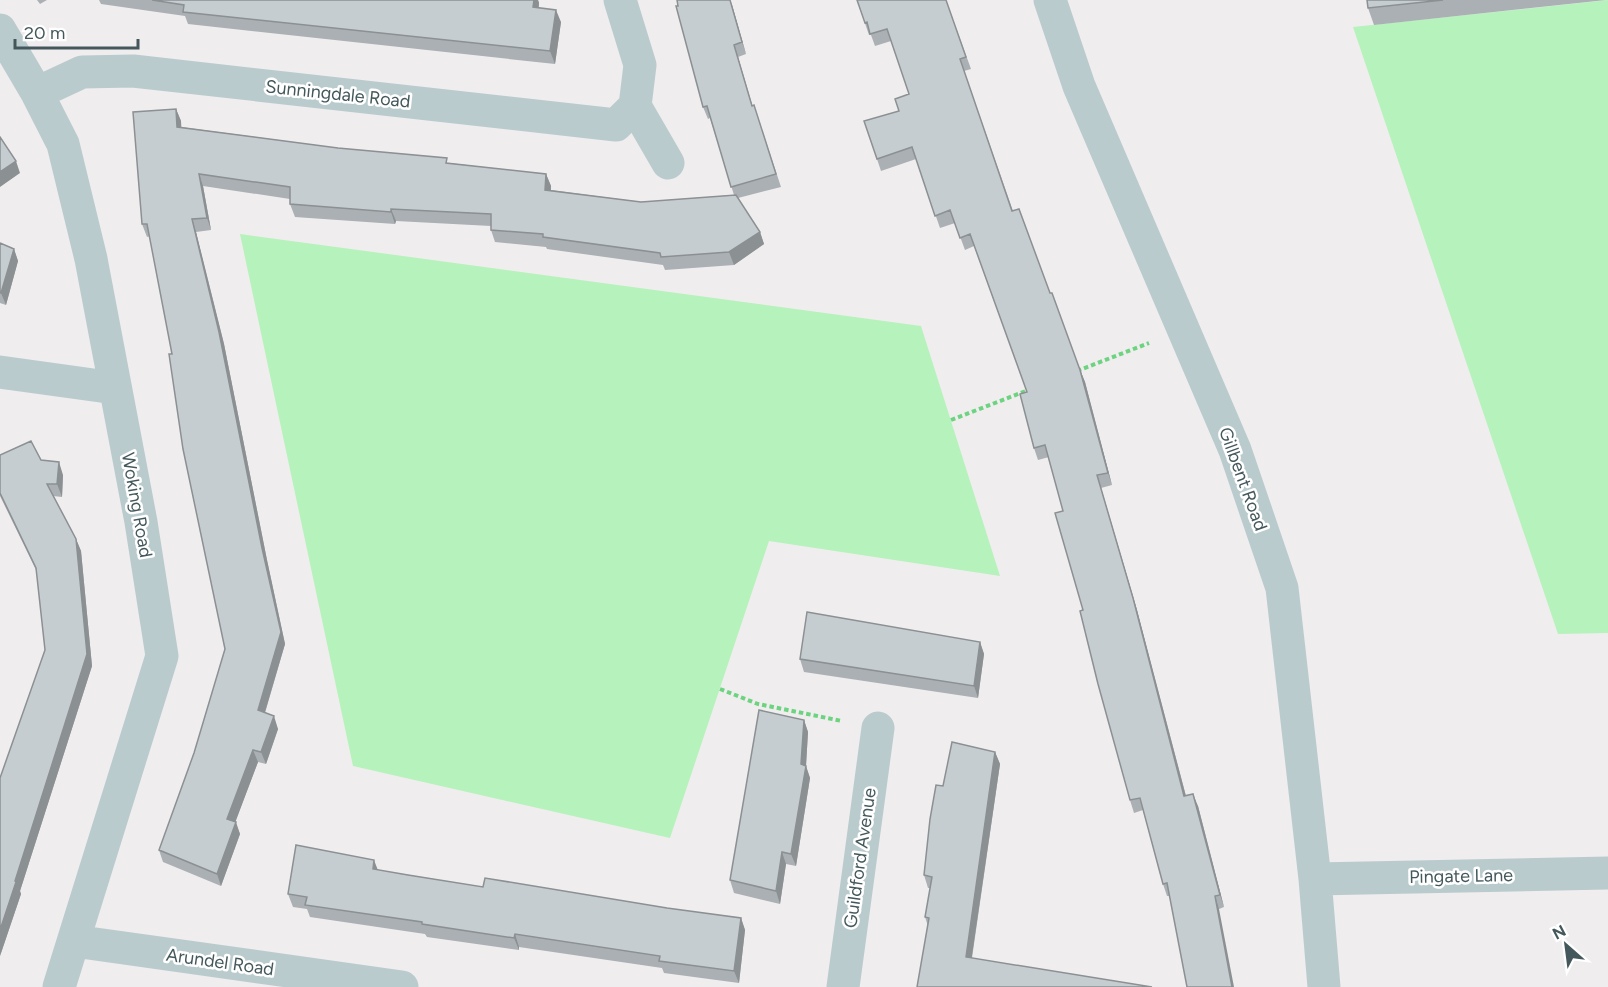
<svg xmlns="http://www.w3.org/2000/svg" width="1608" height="987" viewBox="0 0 1608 987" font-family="Figtree,sans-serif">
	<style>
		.green { fill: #b6f2bb }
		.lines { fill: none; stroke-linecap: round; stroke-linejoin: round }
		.path { stroke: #6cd380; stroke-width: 4; stroke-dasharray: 4.5 3; stroke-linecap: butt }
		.minor { stroke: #bacbce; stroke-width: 33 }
		.wall { fill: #aab0b4 }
		.shaded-wall { fill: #8b9092 }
		.building { fill: #c6cdd1; stroke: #8b9092; stroke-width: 1.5 }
		.labels { text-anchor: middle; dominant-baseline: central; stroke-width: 5; stroke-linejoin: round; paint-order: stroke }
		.street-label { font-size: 18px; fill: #44585c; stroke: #fff }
	</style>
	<rect width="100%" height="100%" fill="#f0edee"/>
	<path class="green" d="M1608 0V633L1558 634 1353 27Z
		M240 234 921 326 1000 576 769 541 670 838 353 766Z"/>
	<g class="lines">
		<path class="path" d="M1077 371 1149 343
			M951 420 1031 389
			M720 689 758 704 842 721"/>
		<path class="minor" d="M1050 0 1079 86 1235 450 1282 588 1315 879 1324 987
			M0 30 37 93 63 144 91 259 141 522 162 656 59 987
			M37 93 82 72 133 71 616 125 635 106 640 65 620 0
			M635 106 668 163
			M0 372 115 388
			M1315 879 1608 873
			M74 941 402 987
			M843 987 878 728"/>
	</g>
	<path class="wall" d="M37 0H47L40 4Z
		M99 0H538L539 3 538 8 561 22 555 64 188 24 185 16 101 4Z
		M857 0H946L971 69 964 71 1013 211 1050 293 1085 382 1112 485 1101 488 1137 610 1186 796 1198 806 1224 907 1219 909 1169 896H1167L1163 884 1143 810 1134 813 1130 800 1083 610 1063 511 1049 457 1038 460 1034 448 1027 392 974 246 965 250 955 223 940 228 916 159 881 171 877 159 899 111 909 94 891 41 875 46 871 35H869Z
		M1367 0H1606L1374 25 1368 8Z
		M732 5 746 54 738 57 752 106 758 117 781 187 738 198 760 232 764 244 734 265 665 270 663 265 547 249 546 247 495 242 491 230V226L396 221 395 224 295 217 290 204V199L203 186 211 230 196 232 224 344 267 560 285 644 265 713 278 729 266 764 258 762 235 822 240 834 221 886 163 862 159 850 194 753 225 649 172 354 150 236 147 237 142 224 176 109 181 121V127L449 163 546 174 551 186V190L641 202 734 195 710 118 708 119 703 107Z
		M0 243 14 249 18 261 6 305 0 303Z
		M0 455 41 460 63 475 62 497 53 496 76 539 81 551 92 666 20 891 21 894 0 956 45 650 37 572 0 496Z
		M980 642 984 654 978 698 804 672 800 659Z
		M804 720 808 732 806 766 810 778 796 866 786 864 780 904 734 893 730 880Z
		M995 752 1000 764 972 958 917 987 928 926 925 917 930 888H928L924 875 943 786Z
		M378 870 483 887 667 908 741 918 745 930 739 983 664 973 662 968 519 947V950L427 937 425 934 310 917 307 909 293 907 288 894Z"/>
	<path class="shaded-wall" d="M534 0H538L539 3 538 20 533 7Z
		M730 0 732 5 746 54 742 42Z
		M556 10 561 22 555 64 550 51Z
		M734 45 738 57 756 118 752 106Z
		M176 109 181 121 182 139 177 127Z
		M16 161 20 173 0 187V172Z
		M199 174 203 186 211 230 207 218Z
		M546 174 551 186 550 202 545 190Z
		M391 209 396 221 395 224 391 212Z
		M192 219 196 232 224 344 267 560 285 644 262 722 258 710 262 548Z
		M760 232 764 244 734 265 729 252Z
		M14 249 18 261 6 305 1 293Z
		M1080 370 1085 382 1112 485 1108 473Z
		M59 462 63 475 62 497 57 484Z
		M1097 475 1101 488 1137 610 1189 808 1184 796Z
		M76 539 81 551 92 666 20 891 21 894 0 956V930Z
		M980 642 984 654 978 698 974 686Z
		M274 716 278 729 266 764 261 752Z
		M804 720 808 732 806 766 810 778 796 866 791 854 801 764Z
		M253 750 258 762 232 831 227 819Z
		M995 752 1000 764 970 969 966 957Z
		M1193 794 1198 806 1224 907 1220 895Z
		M236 822 240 834 221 886 217 874Z
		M782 852 786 864 780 904 776 891Z
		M374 860 379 873 373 869Z
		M1215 896 1219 909 1234 987H1232Z
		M741 918 745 930 739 983 734 971Z
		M515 934 519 947V950L514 938Z"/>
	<path class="building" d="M152 0H534L533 7 556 10 550 51 183 12 184 5Z
		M677 0H730L742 42 734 45 752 106 754 105 776 174 731 187 707 106 703 107 676 6H678Z
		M857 0H946L966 57 960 59 1012 211 1019 209 1050 293H1052L1080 370 1108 473 1097 475 1133 598 1184 796 1193 794 1220 895 1215 896 1232 987H1187L1167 883 1163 884 1140 798 1130 800 1098 684 1080 611 1083 610 1055 513 1063 511 1045 445 1034 448 1020 394 1027 392 970 234 960 238 950 210 935 216 912 147 877 159 864 121 899 111 895 99 909 94 887 29 870 34 867 22 865 23Z
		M1367 0H1443L1368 8Z
		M176 109 177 127 338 148 447 158 446 163 546 174 545 190 641 202 736 195 760 232 729 252 661 257 660 253 543 237V234L491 230V214L391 209V212L290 204V187L199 174 207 218 192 219 219 332 262 548 281 632 258 710 274 716 261 752 253 750 227 819 236 822 217 874 159 850 194 753 225 649 183 449 169 354H172L147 224H142L133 112Z
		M0 137 16 161 0 172Z
		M0 243 14 249 1 293H0Z
		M31 441 41 460 59 462 57 484H47L76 539 87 654 15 881 16 882 0 930V778L45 650 36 568 0 493V455Z
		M807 612 980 642 974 686 800 659Z
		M759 710 804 720 801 764 806 766 791 854 782 852 776 891 730 880Z
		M952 742 995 752 966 957 1152 987H917L929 918 925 917 932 877 924 875 930 819 936 785 943 786Z
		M296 845 374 860 373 869 408 875 483 887 485 878 667 908 741 918 734 971 659 961 660 956 515 934 514 938 422 924V922L305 905 307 897 288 894Z"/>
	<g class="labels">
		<g class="street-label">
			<text transform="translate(338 94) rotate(6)">Sunningdale Road</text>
			<text transform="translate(1243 479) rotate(70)">Gillbent Road</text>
			<text transform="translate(137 505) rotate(80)">Woking Road</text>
			<text transform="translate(860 858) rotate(-82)">Guildford Avenue</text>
			<text transform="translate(1461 876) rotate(-1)">Pingate Lane</text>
			<text transform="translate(220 962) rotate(8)">Arundel Road</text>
		</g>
	</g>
	<g transform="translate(1566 945) rotate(332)" stroke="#ffffff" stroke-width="4.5" paint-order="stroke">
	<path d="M0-4.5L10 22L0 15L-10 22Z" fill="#44585c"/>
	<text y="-9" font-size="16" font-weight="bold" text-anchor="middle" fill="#44585c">N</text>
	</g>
	<path d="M15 39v9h123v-9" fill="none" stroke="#44585c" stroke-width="3"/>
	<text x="24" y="39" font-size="18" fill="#44585c" stroke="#ffffff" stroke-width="4.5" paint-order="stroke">20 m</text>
</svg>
